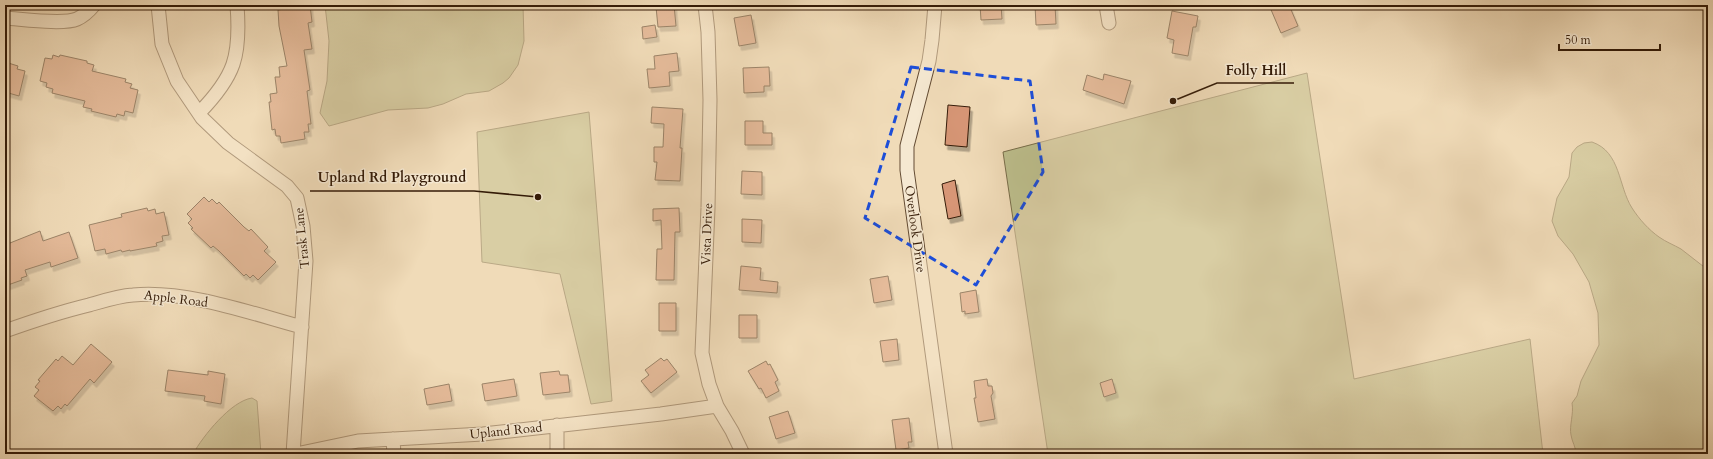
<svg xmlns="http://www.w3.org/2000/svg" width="1713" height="459" viewBox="0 0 1713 459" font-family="Cardo,serif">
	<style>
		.green { fill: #bdbf8d; stroke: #786d4a }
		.building { fill: #d79676; stroke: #341b07; filter: url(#shadow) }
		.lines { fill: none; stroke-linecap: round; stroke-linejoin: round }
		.minor-casing { stroke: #634b33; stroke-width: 15 }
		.minor { stroke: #f5e8d1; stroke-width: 13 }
		.marked { fill: none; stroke: #1d4ed8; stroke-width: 3; stroke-dasharray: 8 5; stroke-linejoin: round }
		.labels { text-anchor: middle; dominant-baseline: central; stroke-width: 3; stroke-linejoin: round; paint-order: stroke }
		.street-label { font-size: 13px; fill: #341b07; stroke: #f5e8d1 }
		.leader { fill: none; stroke: #341b07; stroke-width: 1.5 }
		.callout-dot { fill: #341b07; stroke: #f5e8d1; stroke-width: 1.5 }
		.callout-label { font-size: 14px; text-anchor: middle; font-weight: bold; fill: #341b07; stroke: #f5e8d1; stroke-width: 3; stroke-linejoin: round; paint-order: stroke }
	</style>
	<defs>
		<filter id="shadow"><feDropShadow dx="2.5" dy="4.5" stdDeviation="0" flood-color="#0004"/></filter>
	</defs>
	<rect width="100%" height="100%" fill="#f0dbb8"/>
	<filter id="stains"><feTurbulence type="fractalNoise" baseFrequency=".005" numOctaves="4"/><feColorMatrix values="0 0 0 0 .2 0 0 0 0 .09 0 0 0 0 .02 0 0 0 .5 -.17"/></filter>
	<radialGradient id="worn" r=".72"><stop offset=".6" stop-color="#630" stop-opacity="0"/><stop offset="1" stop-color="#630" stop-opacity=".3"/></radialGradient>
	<path class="green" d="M325 5H523L524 41 518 65 509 78 503 83 489 91 466 94 443 104 428 108 388 110 329 126 320 113 327 81 329 41Z
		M1307 73 1354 379 1530 339 1543 454H1048L1003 152Z
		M589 112 612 401 591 404 560 274 482 262 477 132Z
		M1592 142C1621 152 1618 186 1632 208 1639 219 1649 230 1659 237 1666 242 1674 245 1681 249 1690 256 1699 263 1708 270V454H1576C1576 447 1572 442 1571 435 1569 426 1574 414 1572 403L1577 396 1581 381 1599 345 1598 313 1589 282 1573 254 1558 236 1552 221 1557 198 1569 177 1572 153 1577 147 1584 143Z
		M252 398 257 401 261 454H193C203 436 231 401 252 398Z"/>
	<path class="building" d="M283 5H310L312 22 308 23 312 49 304 50 310 90 307 91 311 124H308L309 132H304L305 139 281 143 280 136H276L275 129 272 130 269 102H271L270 94 277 93 275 77H280L279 67 287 66 279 26 278 10 284 9Z
		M674 5 676 26 658 27 656 7Z
		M980 5H1001L1002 19 981 20Z
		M1035 5H1055L1056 24 1036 25Z
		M1269 5H1289L1298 26 1281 33Z
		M1172 11 1198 16 1196 27H1193L1188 56 1172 53 1174 40 1167 38Z
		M751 15 756 43 739 46 734 18Z
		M655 25 657 37 643 39 642 27Z
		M677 53 679 71 669 72 670 86 649 88 647 69H655L654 56Z
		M53 55 59 57 60 55 87 61V63L94 65 92 71 126 79 125 82 132 84 130 88 138 90 133 113 125 111 124 116 117 114 116 117 91 111 92 109 83 107 85 101 52 93 53 89 46 87 47 83 40 81 45 58 52 59Z
		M5 62 18 66 17 69 25 71 19 96 5 92Z
		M769 67 770 86H764V92L744 93 743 68Z
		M1104 74 1131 81 1124 104 1083 90 1087 75 1103 80Z
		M948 105 970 107 967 147 945 145Z
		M652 107 683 109 680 148H682L680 181 655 180 657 162H654V147H663L664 124 651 123Z
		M745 121H763V133H772V145H745Z
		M742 171 762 172V195L741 194Z
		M955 180 961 216 948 219 942 184Z
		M204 197 209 202 212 199 217 204 219 202 244 227 249 231 251 229 268 247 264 251 276 262 258 280 253 275 250 278 246 274 244 276 219 251 213 246 211 248 191 229 193 228 188 223 192 219 187 214Z
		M147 208 148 211 155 209 156 214 164 212 169 235 162 236 163 241 156 243 157 246 130 251V250L122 252 121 250 106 254 105 249 95 251 89 225 122 217 121 214Z
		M679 208 680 232H675L674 280H656L657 249H662L661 220 653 221V209Z
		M742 219 762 220 761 243 742 242Z
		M40 231 43 241 69 232 78 258 51 267 50 262 25 270 27 276 21 278 22 280 5 286V245Z
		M741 266 761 268 760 280 778 282 777 293 739 290Z
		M888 276 892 300 874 303 870 279Z
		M976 290 979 312 965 314V311L962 312 960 293Z
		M659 303H676V331H659Z
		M739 315H757V338H739Z
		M897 339 899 360 883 362 880 341Z
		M91 344 112 362 94 383 90 379 67 406 65 404 61 409 58 406 53 411 34 396 39 390 35 387 40 381 38 380 56 359 58 361 62 356 73 365Z
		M661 358 664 361 667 359 677 372 651 393 641 381 649 375 645 370Z
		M766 361 768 365 770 364 778 380 775 382 779 391 766 398 761 388 759 389 748 371Z
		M168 370 208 375V371L225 374 221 404 204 401 205 396 165 391Z
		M559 371 560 375H568L570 392 543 395 540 373Z
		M514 379 517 396 485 401 482 384Z
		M987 379 988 386H992L993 393 991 396 995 419 978 422 974 398H976L974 381Z
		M1112 379 1116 393 1104 397 1100 383Z
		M449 384 452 401 427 405 424 389Z
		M788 411 795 433 776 439 769 417Z
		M909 418 912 442H908L909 448 896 450 892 420Z"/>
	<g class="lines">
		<defs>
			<path id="minor" d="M158 5 162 44 177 81 202 118 228 143 287 186 297 198 303 226 306 261 293 454
				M705 5 708 32 710 100 708 208 702 353 709 384 717 406 732 431 743 454
				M935 5 932 40 929 61 907 146V170L946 454
				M1106 5 1109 23
				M5 18C22 19 63 25 77 19 84 16 89 11 94 5
				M199 113C235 76 241 56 237 5
				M5 331C33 321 60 312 89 305 103 301 118 296 133 295 187 290 250 313 302 327
				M557 425V454
				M393 439 394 454
				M296 454 358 441 483 434 661 414 717 406"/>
		</defs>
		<use href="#minor" class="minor-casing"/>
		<use href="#minor" class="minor"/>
	</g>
	<path d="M0 0H1713V459H0ZM911 67 1030 81 1043 172 976 285 865 218Z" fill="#f0dbb8" fill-opacity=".55" fill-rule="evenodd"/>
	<path class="marked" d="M911 67 1030 81 1043 172 976 285 865 218Z"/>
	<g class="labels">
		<g class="street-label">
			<text transform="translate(915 229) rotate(82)">Overlook Drive</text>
			<text transform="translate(707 234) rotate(-88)">Vista Drive</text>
			<text transform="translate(302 238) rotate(-96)">Trask Lane</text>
			<text transform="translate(176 299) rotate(7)">Apple Road</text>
			<text transform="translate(506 431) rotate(-6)">Upland Road</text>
		</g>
	</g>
	<path class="leader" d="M1173 101L1217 83H1294M538 197L474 191H310"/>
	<g class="callout-dot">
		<circle cx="1173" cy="101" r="4"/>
		<circle cx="538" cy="197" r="4"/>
	</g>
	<g class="callout-label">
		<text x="1256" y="75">Folly Hill</text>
		<text x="392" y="182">Upland Rd Playground</text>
	</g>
	<rect width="1713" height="459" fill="none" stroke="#f0dbb8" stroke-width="20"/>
	<rect x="6" y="6" width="1701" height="447" fill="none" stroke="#341b07" stroke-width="2"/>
	<rect x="10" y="10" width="1693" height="439" fill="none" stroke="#341b07"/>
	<path d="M1559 44v6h101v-6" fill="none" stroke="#341b07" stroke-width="2"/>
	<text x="1565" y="44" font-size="12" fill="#341b07" stroke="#f5e8d1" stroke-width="3" paint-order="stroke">50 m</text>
	<rect width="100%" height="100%" filter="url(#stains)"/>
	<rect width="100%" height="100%" fill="url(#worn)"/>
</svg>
